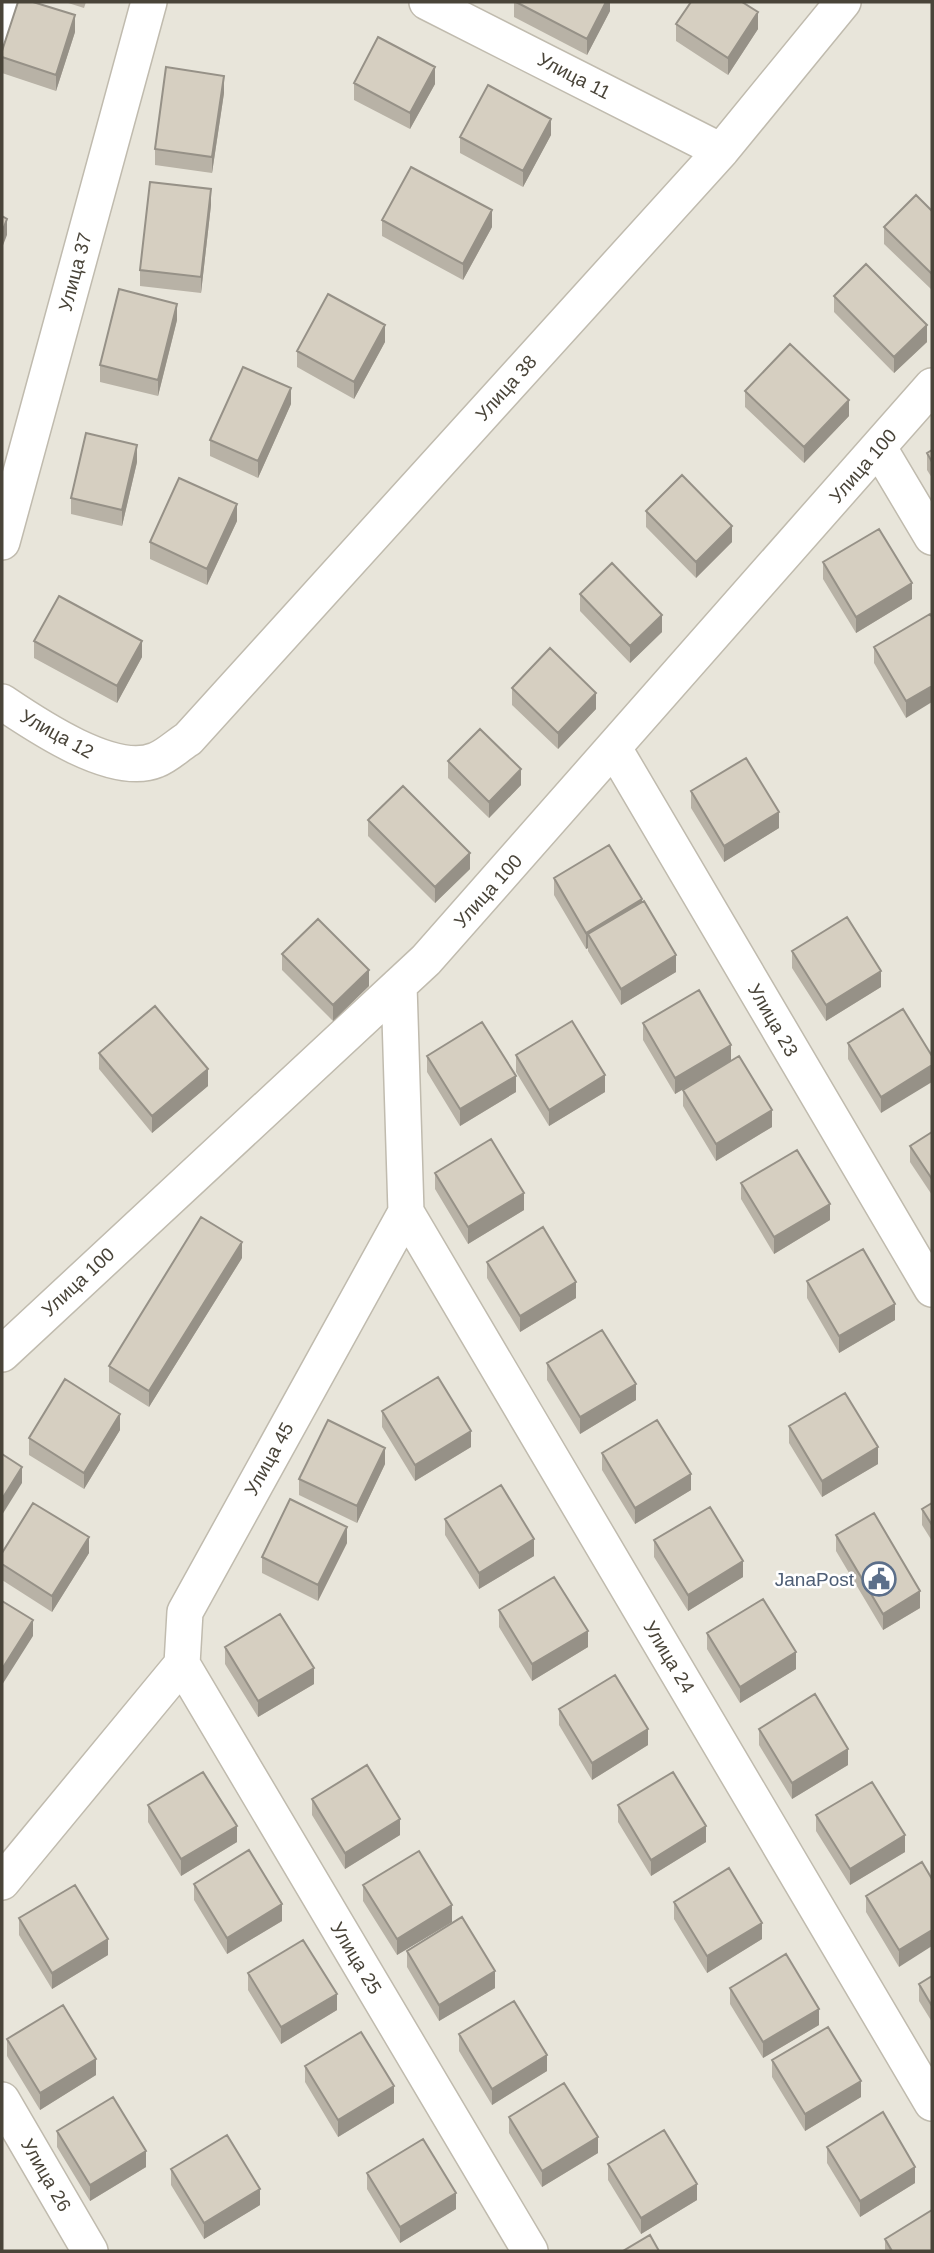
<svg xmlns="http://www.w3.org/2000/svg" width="934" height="2253" viewBox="0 0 934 2253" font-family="Arial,sans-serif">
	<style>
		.residential { fill: #e8e5da }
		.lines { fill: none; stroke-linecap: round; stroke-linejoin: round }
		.street-casing { stroke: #c0bbae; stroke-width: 38 }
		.street { stroke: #fff; stroke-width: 35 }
		.wall { fill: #b8b2a6 }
		.shaded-wall { fill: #969187 }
		.building { fill: #d6cfc1; stroke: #969187; stroke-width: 2 }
		.labels { text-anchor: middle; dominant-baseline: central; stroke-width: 5; stroke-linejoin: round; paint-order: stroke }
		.street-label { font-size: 19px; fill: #494439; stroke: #fff }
		.service-label { font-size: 19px; fill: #4e5e75; stroke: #fff; text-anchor: end }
	</style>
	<rect width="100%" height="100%" fill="#f5f3eb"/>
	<path class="residential" d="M2 2H932V2251H2Z"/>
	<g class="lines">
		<defs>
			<path id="street" d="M427 2 721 151
				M2 30 15 2
				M879 448 932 537
				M2 542 149 2
				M2 702C36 725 114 778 156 760 167 756 178 745 188 739L721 151 843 2
				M615 750 932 1289
				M406 1212 932 2103
				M2 1354 426 960 932 386
				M182 1664 530 2251
				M2 1882 182 1664 185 1612 406 1212 399 985
				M2 2100 90 2251"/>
		</defs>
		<use href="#street" class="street-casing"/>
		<use href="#street" class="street"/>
	</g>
	<path class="wall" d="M65 2H86L84 8Z
		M514 2H610V11L587 55 514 17Z
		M676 24 758 29 728 75 676 41Z
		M75 32 56 91 2 73V51Z
		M354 83 435 84 410 129 354 100Z
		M224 93 212 173 155 165V149Z
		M551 135 523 187 460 153V137Z
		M932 174V193L931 192V175Z
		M211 205 201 293 140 286V270Z
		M932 211V290L884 244V227Z
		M382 220 492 227 463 280 382 236Z
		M834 296 927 342 894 373 834 312Z
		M177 320 158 396 100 382V365Z
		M385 342 354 399 297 367V351Z
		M745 391 849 416 804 463 745 407Z
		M291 404 258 478 210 456V440Z
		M932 450V478L927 470V453Z
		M137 462 122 526 71 514V498Z
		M646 511 732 542 696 578 646 527Z
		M237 521 207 585 150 559V542Z
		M823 562 912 599 856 633 823 579Z
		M580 594 662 632 630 663 580 611Z
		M930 614 906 718 874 663V647Z
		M34 641 142 657 117 703 34 658Z
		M512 688 596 709 558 749 512 705Z
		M448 761 521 785 489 818 448 778Z
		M691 791 779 828 724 862 691 808Z
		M368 820 470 869 435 903 368 836Z
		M554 878 642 902 676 972 621 1005 588 951V948L586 949 554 895Z
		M792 951 881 987 826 1021 792 968Z
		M282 954 369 986 333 1021 282 970Z
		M903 1009 881 1113 848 1059V1043Z
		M643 1023 731 1061 772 1127 716 1161 683 1106V1090L721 1067 675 1094 643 1040Z
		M99 1053 208 1086 152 1133 99 1069Z
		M516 1055 605 1092 549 1126 516 1072Z
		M427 1056 516 1092 460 1126 427 1072Z
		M932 1132V1195L910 1162V1146Z
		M435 1173 524 1210 468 1244 435 1189Z
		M741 1183 830 1220 774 1254 741 1199Z
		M242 1258 149 1407 109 1382V1366Z
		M487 1262 576 1298 520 1332 487 1278Z
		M807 1281 895 1320 839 1353 807 1298Z
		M547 1363 636 1400 580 1434 547 1380Z
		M382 1411 471 1447 415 1481 382 1427Z
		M789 1426 878 1464 822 1497 789 1443Z
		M120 1430 84 1489 29 1455V1438Z
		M602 1453 691 1490 635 1524 602 1470Z
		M385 1464 357 1523 299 1495V1479Z
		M932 1503V1541L922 1525V1509Z
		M445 1519 534 1556 479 1589 445 1535Z
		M836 1535 920 1608 883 1630 836 1551Z
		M654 1540 743 1577 688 1611 654 1557Z
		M347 1543 318 1601 262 1573V1557Z
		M2 1553H89L52 1612 2 1580Z
		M499 1610 588 1647 532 1681 499 1627Z
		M707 1633 796 1669 740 1703 707 1649Z
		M225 1647 314 1684 258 1717 225 1664Z
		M559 1709 648 1745 592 1780 559 1725Z
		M759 1729 848 1765 792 1799 759 1745Z
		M312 1799 400 1835 345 1869 312 1815Z
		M148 1805 237 1842 181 1876 148 1822Z
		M618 1805 706 1842 651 1876 618 1822Z
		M816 1815 905 1852 850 1885 816 1831Z
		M922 1862 899 1967 866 1912V1896Z
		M194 1884 282 1921 227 1954 194 1900Z
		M363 1885 452 1922 397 1955 363 1901Z
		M674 1902 762 1939 707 1973 674 1919Z
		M19 1918 108 1955 52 1989 19 1935Z
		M407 1951 495 1988 439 2021 407 1967Z
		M248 1973 337 2010 281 2044 248 1990Z
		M932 1976V2022L919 2001V1984Z
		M730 1988 819 2025 763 2058 730 2004Z
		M459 2034 547 2071 492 2105 459 2051Z
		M7 2039 96 2075 40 2110 7 2056Z
		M772 2060 861 2097 805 2131 772 2077Z
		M305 2066 394 2103 338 2137 305 2082Z
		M509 2117 598 2153 542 2187 509 2133Z
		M57 2131 146 2167 90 2201 57 2147Z
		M827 2147 915 2183 860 2217 827 2163Z
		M608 2164 697 2200 641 2234 608 2180Z
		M171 2169 260 2205 204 2239 171 2185Z
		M367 2173 456 2209 400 2243 367 2189Z
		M885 2239 932 2251H885Z"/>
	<path class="shaded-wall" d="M606 2H610V11L587 55V39Z
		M758 12V29L728 75V58Z
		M75 15V32L56 91V75Z
		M435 67V84L410 129V113Z
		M224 76V93L212 173V157Z
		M551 119V135L523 187V171Z
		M211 189V205L201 293V277Z
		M492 210V227L463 280V264Z
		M7 219V235L2 248V232Z
		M177 304V320L158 396V380Z
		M385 325V342L354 399V382Z
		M927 325V342L894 373V357Z
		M291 388V404L258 478V461Z
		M849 400V416L804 463V447Z
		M137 445V462L122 526V510Z
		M237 504V521L207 585V569Z
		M732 526V542L696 578V562Z
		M912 583V599L856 633V617Z
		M662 615V632L630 663V646Z
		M142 641V657L117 703V686Z
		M932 686V702L906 718V701Z
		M596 693V709L558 749V733Z
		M521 769V785L489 818V802Z
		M779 812V828L724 862V846Z
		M470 853V869L435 903V887Z
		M642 899V916L588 934V948L586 949V933Z
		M676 955V972L621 1005V989Z
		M369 970V986L333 1021V1005Z
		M881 971V987L826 1021V1005Z
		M731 1045V1061L675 1094V1078Z
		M932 1065V1082L881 1113V1097Z
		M208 1069V1086L152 1133V1116Z
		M605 1075V1092L549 1126V1110Z
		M516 1076V1092L460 1126V1109Z
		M772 1110V1127L716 1161V1144Z
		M524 1193V1210L468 1244V1227Z
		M830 1204V1220L774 1254V1237Z
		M242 1242V1258L149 1407V1391Z
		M576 1282V1298L520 1332V1316Z
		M895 1304V1320L839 1353V1336Z
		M636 1384V1400L580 1434V1417Z
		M120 1414V1430L84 1489V1473Z
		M471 1431V1447L415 1481V1465Z
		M878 1447V1464L822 1497V1481Z
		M385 1448V1464L357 1523V1506Z
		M22 1467V1483L2 1515V1499Z
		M691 1474V1490L635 1524V1508Z
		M347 1527V1543L318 1601V1585Z
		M89 1537V1553L52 1612V1596Z
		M534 1539V1556L479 1589V1573Z
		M743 1561V1577L688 1611V1595Z
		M920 1591V1608L883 1630V1614Z
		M33 1620V1636L2 1685V1669Z
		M588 1631V1647L532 1681V1664Z
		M796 1652V1669L740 1703V1687Z
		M314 1668V1684L258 1717V1701Z
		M648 1729V1745L592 1780V1763Z
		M848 1749V1765L792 1799V1783Z
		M400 1819V1835L345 1869V1853Z
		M237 1826V1842L181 1876V1859Z
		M706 1826V1842L651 1876V1860Z
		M905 1835V1852L850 1885V1869Z
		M282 1904V1921L227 1954V1938Z
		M452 1905V1922L397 1955V1939Z
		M762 1923V1939L707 1973V1956Z
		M932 1930V1946L899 1967V1950Z
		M108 1939V1955L52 1989V1973Z
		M495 1971V1988L439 2021V2005Z
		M337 1994V2010L281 2044V2027Z
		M819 2009V2025L763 2058V2042Z
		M547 2055V2071L492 2105V2089Z
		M96 2059V2075L40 2110V2093Z
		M861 2081V2097L805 2131V2114Z
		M394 2086V2103L338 2137V2120Z
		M598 2137V2153L542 2187V2171Z
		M146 2151V2167L90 2201V2185Z
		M915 2167V2183L860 2217V2201Z
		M697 2184V2200L641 2234V2218Z
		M260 2189V2205L204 2239V2223Z
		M456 2193V2209L400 2243V2227Z"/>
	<path class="building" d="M18 2H33L75 15 56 75 2 57V51Z
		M516 2H606L587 39Z
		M691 2H742L758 12 728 58 676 24Z
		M378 37 435 67 410 113 354 83Z
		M166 67 224 76 212 157 155 149Z
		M488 85 551 119 523 171 460 137Z
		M411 167 492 210 463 264 382 220Z
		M150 182 211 189 201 277 140 270Z
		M916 195 932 211V274L884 227Z
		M2 216 7 219 2 232Z
		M866 264 927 325 894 357 834 296Z
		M119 289 177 304 158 380 100 365Z
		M328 294 385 325 354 382 297 351Z
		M790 344 849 400 804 447 745 391Z
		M243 367 291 388 258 461 210 440Z
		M86 433 137 445 122 510 71 498Z
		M932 450V462L927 453Z
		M682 475 732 526 696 562 646 511Z
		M179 478 237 504 207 569 150 542Z
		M879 529 912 583 856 617 823 562Z
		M612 563 662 615 630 646 580 594Z
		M59 596 142 641 117 686 34 641Z
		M930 614 932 617V686L906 701 874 647Z
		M550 648 596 693 558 733 512 688Z
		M480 729 521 769 489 802 448 761Z
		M746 758 779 812 724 846 691 791Z
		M403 786 470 853 435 887 368 820Z
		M609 845 642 899 586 933 554 878Z
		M644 901 676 955 621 989 588 934Z
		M847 917 881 971 826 1005 792 951Z
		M318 919 369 970 333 1005 282 954Z
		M699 990 731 1045 675 1078 643 1023Z
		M155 1006 208 1069 152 1116 99 1053Z
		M903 1009 932 1056V1065L881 1097 848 1043Z
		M572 1021 605 1075 549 1110 516 1055Z
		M482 1022 516 1076 460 1109 427 1056Z
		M739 1056 772 1110 716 1144 683 1090Z
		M932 1132V1179L910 1146Z
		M491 1139 524 1193 468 1227 435 1173Z
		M797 1150 830 1204 774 1237 741 1183Z
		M201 1217 242 1242 149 1391 109 1366Z
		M543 1227 576 1282 520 1316 487 1262Z
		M863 1249 895 1304 839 1336 807 1281Z
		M602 1330 636 1384 580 1417 547 1363Z
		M438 1377 471 1431 415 1465 382 1411Z
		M65 1379 120 1414 84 1473 29 1438Z
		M845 1393 878 1447 822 1481 789 1426Z
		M328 1420 385 1448 357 1506 299 1479Z
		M657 1420 691 1474 635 1508 602 1453Z
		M2 1454 22 1467 2 1499Z
		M501 1485 534 1539 479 1573 445 1519Z
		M290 1499 347 1527 318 1585 262 1557Z
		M33 1503 89 1537 52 1596 2 1564V1553Z
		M932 1503V1525L922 1509Z
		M710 1507 743 1561 688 1595 654 1540Z
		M874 1513 920 1591 883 1614 836 1535Z
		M554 1577 588 1631 532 1664 499 1610Z
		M763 1599 796 1652 740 1687 707 1633Z
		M2 1601 33 1620 2 1669Z
		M280 1614 314 1668 258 1701 225 1647Z
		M615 1675 648 1729 592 1763 559 1709Z
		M815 1694 848 1749 792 1783 759 1729Z
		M367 1765 400 1819 345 1853 312 1799Z
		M203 1772 237 1826 181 1859 148 1805Z
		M673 1772 706 1826 651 1860 618 1805Z
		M872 1782 905 1835 850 1869 816 1815Z
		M249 1850 282 1904 227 1938 194 1884Z
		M419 1851 452 1905 397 1939 363 1885Z
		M922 1862 932 1879V1930L899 1950 866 1896Z
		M729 1868 762 1923 707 1956 674 1902Z
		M75 1885 108 1939 52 1973 19 1918Z
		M462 1917 495 1971 439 2005 407 1951Z
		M303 1940 337 1994 281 2027 248 1973Z
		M786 1954 819 2009 763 2042 730 1988Z
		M932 1976V2006L919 1984Z
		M514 2001 547 2055 492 2089 459 2034Z
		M63 2005 96 2059 40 2093 7 2039Z
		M828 2027 861 2081 805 2114 772 2060Z
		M361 2032 394 2086 338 2120 305 2066Z
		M564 2083 598 2137 542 2171 509 2117Z
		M113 2097 146 2151 90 2185 57 2131Z
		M883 2112 915 2167 860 2201 827 2147Z
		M664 2130 697 2184 641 2218 608 2164Z
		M227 2135 260 2189 204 2223 171 2169Z
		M423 2139 456 2193 400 2227 367 2173Z
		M932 2210V2251H892L885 2239Z
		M650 2235 659 2251H623Z"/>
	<defs>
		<symbol id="civic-ring" viewBox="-11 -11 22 22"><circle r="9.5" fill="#fff" stroke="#5c6f8a" stroke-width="1.5"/><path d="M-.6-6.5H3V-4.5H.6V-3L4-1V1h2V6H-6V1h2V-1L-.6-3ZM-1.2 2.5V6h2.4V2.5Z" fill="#5c6f8a"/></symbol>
	</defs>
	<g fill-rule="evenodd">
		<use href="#civic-ring" x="860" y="1560" width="38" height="38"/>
	</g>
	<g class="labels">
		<g class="street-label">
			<text transform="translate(574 76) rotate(27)">Улица 11</text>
			<text transform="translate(75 272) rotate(-75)">Улица 37</text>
			<text transform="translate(506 388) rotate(-48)">Улица 38</text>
			<text transform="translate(863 466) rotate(-49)">Улица 100</text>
			<text transform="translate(57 734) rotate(29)">Улица 12</text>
			<text transform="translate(488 891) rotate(-48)">Улица 100</text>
			<text transform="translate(773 1020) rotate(60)">Улица 23</text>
			<text transform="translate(78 1282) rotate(-43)">Улица 100</text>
			<text transform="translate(269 1459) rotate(-61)">Улица 45</text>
			<text transform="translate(669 1657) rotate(59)">Улица 24</text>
			<text transform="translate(356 1958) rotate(59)">Улица 25</text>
			<text transform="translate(46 2175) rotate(60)">Улица 26</text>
		</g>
		<g class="service-label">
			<text x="854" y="1579">JanaPost</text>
		</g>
	</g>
	<rect width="934" height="2253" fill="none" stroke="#494439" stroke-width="7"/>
</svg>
